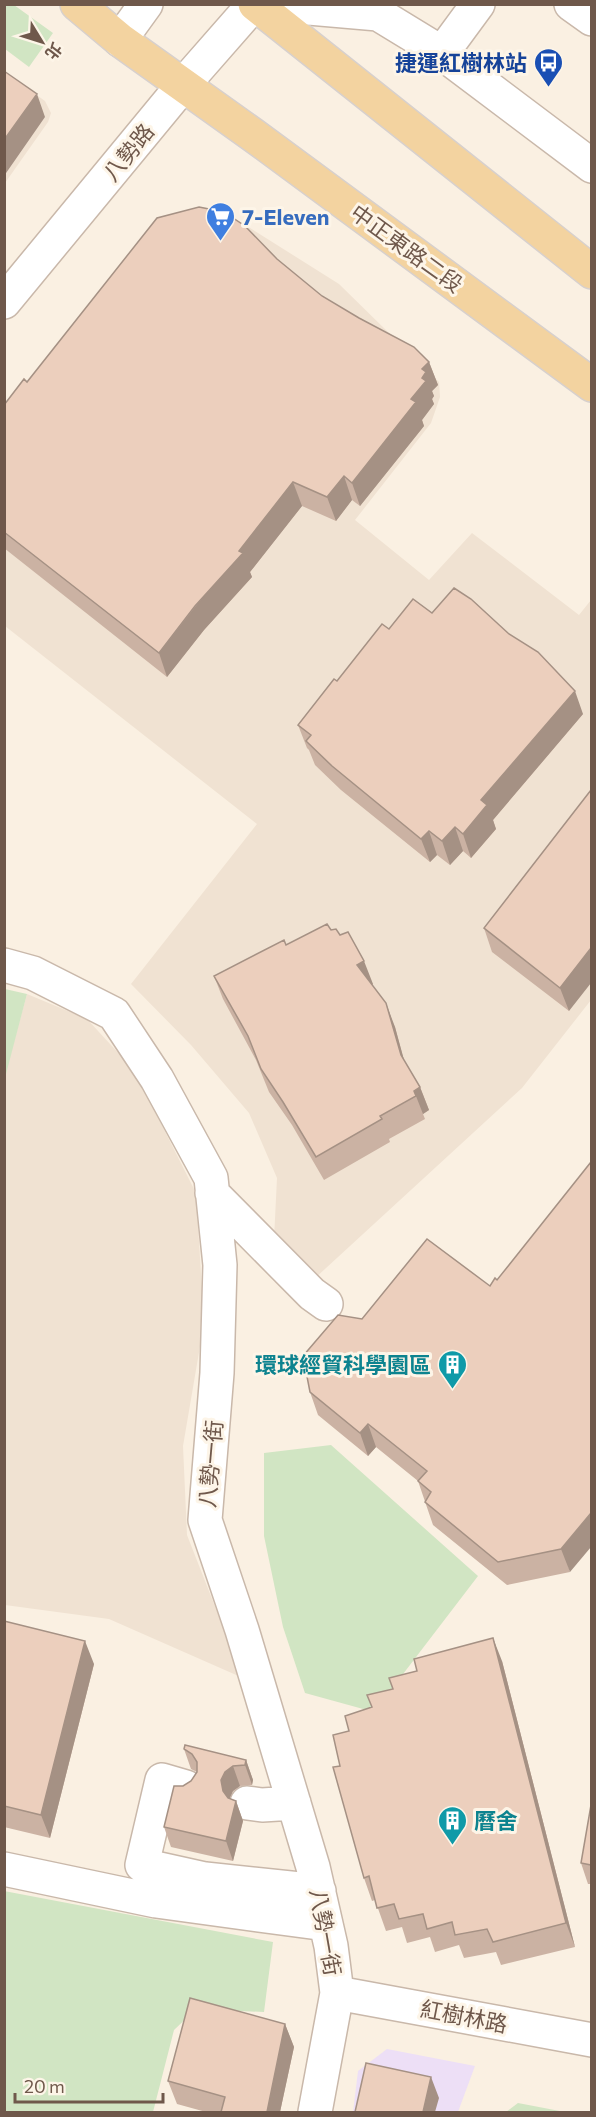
<svg xmlns="http://www.w3.org/2000/svg" width="596" height="2117" viewBox="0 0 596 2117" font-family="Commissioner,'Noto Sans TC',sans-serif">
	<style>
		.residential { fill: #f0e2d2 }
		.education { fill: #eddff6 }
		.green { fill: #d1e5c3 }
		.lines { fill: none; stroke-linecap: round; stroke-linejoin: round }
		.minor-casing { stroke: #c9b8aa; stroke-width: 36 }
		.major-casing { stroke: #d7d0cd; stroke-width: 36 }
		.minor { stroke: #fff; stroke-width: 33 }
		.major { stroke: #f3d3a0; stroke-width: 33 }
		.wall { fill: #cbb2a3 }
		.shaded-wall { fill: #a59184 }
		.building { fill: #eccfbd; stroke: #a59184; stroke-width: 1.5 }
		.labels { text-anchor: middle; dominant-baseline: central; stroke-width: 6; stroke-linejoin: round; paint-order: stroke }
		.transit-label { font-size: 22px; font-weight: bold; fill: #164399; stroke: #fdf5e8; text-anchor: end }
		.street-label { font-size: 22px; fill: #6f584b; stroke: #fdf5e8 }
		.shop-label { font-size: 22px; font-weight: bold; fill: #366cbe; stroke: #fdf5e8; text-anchor: start }
		.culture-label { font-size: 22px; font-weight: bold; fill: #0d838f; stroke: #fdf5e8; text-anchor: end }
	</style>
	<rect width="100%" height="100%" fill="#faf0e2"/>
	<path class="residential" d="M5 72 45 101 51 113 48 122 5 183Z
		M208 212 231 216 339 284 439 382 440 397 431 423 355 520 429 580 472 533 579 615 591 600V1000L522 1088 313 1280 274 1239 277 1178 249 1113 191 1045 131 984 257 824 5 626 4 437Z
		M27 994 87 1019 134 1070 196 1193 204 1323 183 1446 187 1535 243 1678 109 1619 5 1605 4 1078Z"/>
	<path class="education" d="M387 2049 475 2066 458 2112H353L358 2071Z"/>
	<path class="green" d="M5 4 14 5 53 33 29 67 5 49Z
		M5 989 27 994 5 1078 4 989Z
		M331 1445 478 1576 374 1712 305 1693 283 1627 264 1536V1453Z
		M4 1891 273 1942 264 2012 196 2009 174 2030 153 2112H5Z
		M518 2103 565 2112H506Z"/>
	<g class="lines">
		<defs>
			<path id="minor" d="M263 4 378 14 442 53 592 166
				M571 4 592 19
				M120 40 146 4
				M442 53 478 4
				M4 302 183 85 254 4
				M4 965 33 973 114 1014 157 1079 211 1178 220 1265 217 1373 205 1520 242 1630 313 1867 331 1946 337 1993 315 2112
				M212 1193 312 1294 326 1304
				M186 1787 162 1780 142 1865 205 1879 319 1891
				M247 1803 262 1805 294 1803
				M4 1869 156 1901 326 1924
				M337 1993 592 2040"/>
			<path id="major" d="M77 4 120 40 253 135 592 385
				M255 4 592 272"/>
		</defs>
		<use href="#minor" class="minor-casing"/>
		<use href="#major" class="major-casing"/>
		<use href="#minor" class="minor"/>
		<use href="#major" class="major"/>
	</g>
	<path class="wall" d="M322 296 429 362 438 385 432 391 434 396 432 399 434 404 422 420 424 426 360 506 352 500 336 521 302 506 250 572 252 577 204 630 167 677 4 548V405L27 382Z
		M389 629 583 714 493 820 496 829 471 858 463 851 450 865 437 855 430 862 341 790 315 765 309 750 307 748 298 725 337 681Z
		M591 790 569 1011 492 952 484 928Z
		M286 945 373 984 372 985 395 1027 404 1061 420 1087 429 1110 423 1114 425 1119 389 1139 390 1142 324 1180 292 1125 269 1092 256 1060 223 999 214 976Z
		M490 1286 570 1572 507 1585 433 1525 418 1481 376 1447 368 1456 318 1415 310 1392 362 1319Z
		M4 1621 94 1664 50 1838 4 1827Z
		M502 1661 575 1947 501 1965 496 1952 464 1958 459 1945 435 1952 430 1937 407 1943 402 1927 386 1931 375 1900 372 1901 364 1878 340 1766 349 1731Z
		M184 1749 246 1760 253 1780 252 1785 240 1786 233 1791 229 1798 236 1801 243 1821 233 1861 171 1847 164 1827 183 1786 191 1781 197 1772 191 1769Z
		M591 1805V1884H588L581 1863Z
		M285 2024 294 2047 280 2112H206L177 2104 168 2081Z"/>
	<path class="shaded-wall" d="M37 94 45 117 4 176V140Z
		M429 362 438 385 432 391 434 396 432 399 434 404 422 420 424 426 360 506 352 483 411 399 422 378V369Z
		M344 476 352 500 336 521 327 497Z
		M293 482 302 506 250 572 252 577 204 630 167 677 159 653Z
		M575 691 583 714 493 820 496 829 471 858 463 834 481 800Z
		M455 827 463 851 450 865 442 841Z
		M429 831 437 855 430 862 421 839Z
		M591 948V983L569 1011 560 988Z
		M364 961 373 984 366 989 357 965Z
		M386 1003 395 1027 409 1078 401 1055Z
		M420 1087 429 1110 423 1114 414 1091Z
		M368 1424 376 1447 368 1456 360 1433Z
		M591 1513V1547L570 1572 561 1549Z
		M493 1638 502 1661 575 1947 566 1923Z
		M85 1641 94 1664 50 1838 41 1815Z
		M246 1760 253 1780 252 1785 245 1765Z
		M233 1766 240 1786 233 1791 229 1800 223 1791 221 1780 225 1772Z
		M236 1801 243 1821 233 1861 226 1841Z
		M285 2024 294 2047 280 2112H267Z
		M431 2077 439 2098 435 2112H423Z"/>
	<path class="building" d="M4 71 37 94 4 140Z
		M199 207 224 212 245 226 277 259 322 296 359 318 414 347 429 362 422 369 426 372 422 378 426 381 411 399 416 402 352 483 344 476 327 497 293 482 239 551 243 553 195 606 159 653 4 532V405L24 379 27 382 157 218Z
		M454 588 471 599 509 634 538 652 575 691 481 800 487 805 463 834 455 827 442 841 429 831 421 839 332 766 306 741 311 735 298 725 334 679 337 681 382 624 389 629 413 599 432 613Z
		M591 790V948L560 988 484 928Z
		M327 924 331 930 336 929 340 935 348 932 364 961 357 965 386 1003 401 1055 420 1087 414 1091 416 1096 380 1116 382 1119 316 1157 283 1102 261 1069 248 1036 214 976 284 940 286 945Z
		M591 1162V1513L561 1549 498 1562 425 1502 431 1492 418 1481 427 1471 368 1424 360 1433 310 1392 303 1356 338 1315 362 1319 427 1239 490 1286 495 1278 497 1280Z
		M4 1621 85 1641 41 1815 4 1806Z
		M493 1638 566 1923 493 1942 487 1929 455 1935 452 1922 427 1929 423 1914 399 1919 394 1904 377 1908 369 1876 364 1878 333 1767 340 1766 333 1735 349 1731 345 1716 372 1707 367 1695 393 1689 389 1678 417 1671 414 1659Z
		M185 1745 246 1760 245 1765 233 1766 225 1772 221 1780 223 1791 228 1798 236 1801 226 1841 164 1827 174 1786H183L191 1781 197 1772V1762L192 1754 184 1749Z
		M591 1805V1865L581 1863Z
		M190 1998 285 2024 267 2112H221L225 2097 168 2081Z
		M366 2063 431 2077 423 2112H355Z"/>
	<defs>
		<symbol id="bus-pin" viewBox="-11 -11 22 30"><path d="M0 17L-7.5 6A9.5 9.5 0 1 1 7.5 6Z" fill="#1a4fb4" stroke="#fdf5e8"/><path d="M-5-6H5V4H4V6H2V4H-2V6H-4V4H-5ZM-3.5-4V0h7V-4ZM-3.5 1.2v1.5H-2V1.2ZM2 1.2v1.5H3.5V1.2Z" fill="#fff"/></symbol>
		<symbol id="supermarket-pin" viewBox="-11 -11 22 30"><path d="M0 17L-7.5 6A9.5 9.5 0 1 1 7.5 6Z" fill="#3f7fe0" stroke="#fdf5e8"/><path d="M-6-5.5h2.5l.6 2H6L4.5 2H-2.5L-4.4-4H-6ZM-1.5 3.2a1.3 1.3 0 1 0 .1 0ZM3 3.2a1.3 1.3 0 1 0 .1 0Z" fill="#fff"/></symbol>
		<symbol id="building-pin" viewBox="-11 -11 22 30"><path d="M0 17L-7.5 6A9.5 9.5 0 1 1 7.5 6Z" fill="#0f9aa8" stroke="#fdf5e8"/><path d="M-4-6H4V6H1V3H-1V6H-4ZM-2.5-4.3h1.7v1.8h-1.7ZM.8-4.3h1.7v1.8H.8ZM-2.5-1h1.7V.8h-1.7ZM.8-1h1.7V.8H.8Z" fill="#fff"/></symbol>
	</defs>
	<g fill-rule="evenodd">
		<use href="#bus-pin" x="532" y="46" width="33" height="45"/>
		<use href="#supermarket-pin" x="204" y="200" width="33" height="45"/>
		<use href="#building-pin" x="436" y="1348" width="33" height="45"/>
		<use href="#building-pin" x="436" y="1804" width="33" height="45"/>
	</g>
	<g class="labels">
		<g class="transit-label">
			<text x="527" y="62">捷運紅樹林站</text>
		</g>
		<g class="street-label">
			<text transform="translate(128 152) rotate(-51)">八勢路</text>
			<text transform="translate(407 248) rotate(36)">中正東路二段</text>
			<text transform="translate(210 1464) rotate(-85)">八勢一街</text>
			<text transform="translate(326 1932) rotate(80)">八勢一街</text>
			<text transform="translate(464 2016) rotate(11)">紅樹林路</text>
		</g>
		<g class="shop-label">
			<text x="242" y="216">7-Eleven</text>
		</g>
		<g class="culture-label">
			<text x="431" y="1364">環球經貿科學園區</text>
			<text x="474" y="1820" text-anchor="start">曆舍</text>
		</g>
	</g>
	<rect width="596" height="2117" fill="none" stroke="#6f584b" stroke-width="12"/>
	<g transform="translate(42 42) rotate(128)" stroke="#fdf5e8" stroke-width="4.5" paint-order="stroke">
	<path d="M0-4.5L10 22L0 15L-10 22Z" fill="#6f584b"/>
	<text y="-9" font-size="16" font-weight="bold" text-anchor="middle" fill="#6f584b">北</text>
	</g>
	<path d="M15 2093v9h148v-9" fill="none" stroke="#6f584b" stroke-width="3"/>
	<text x="24" y="2093" font-size="18" fill="#6f584b" stroke="#fdf5e8" stroke-width="4.5" paint-order="stroke">20 m</text>
</svg>
